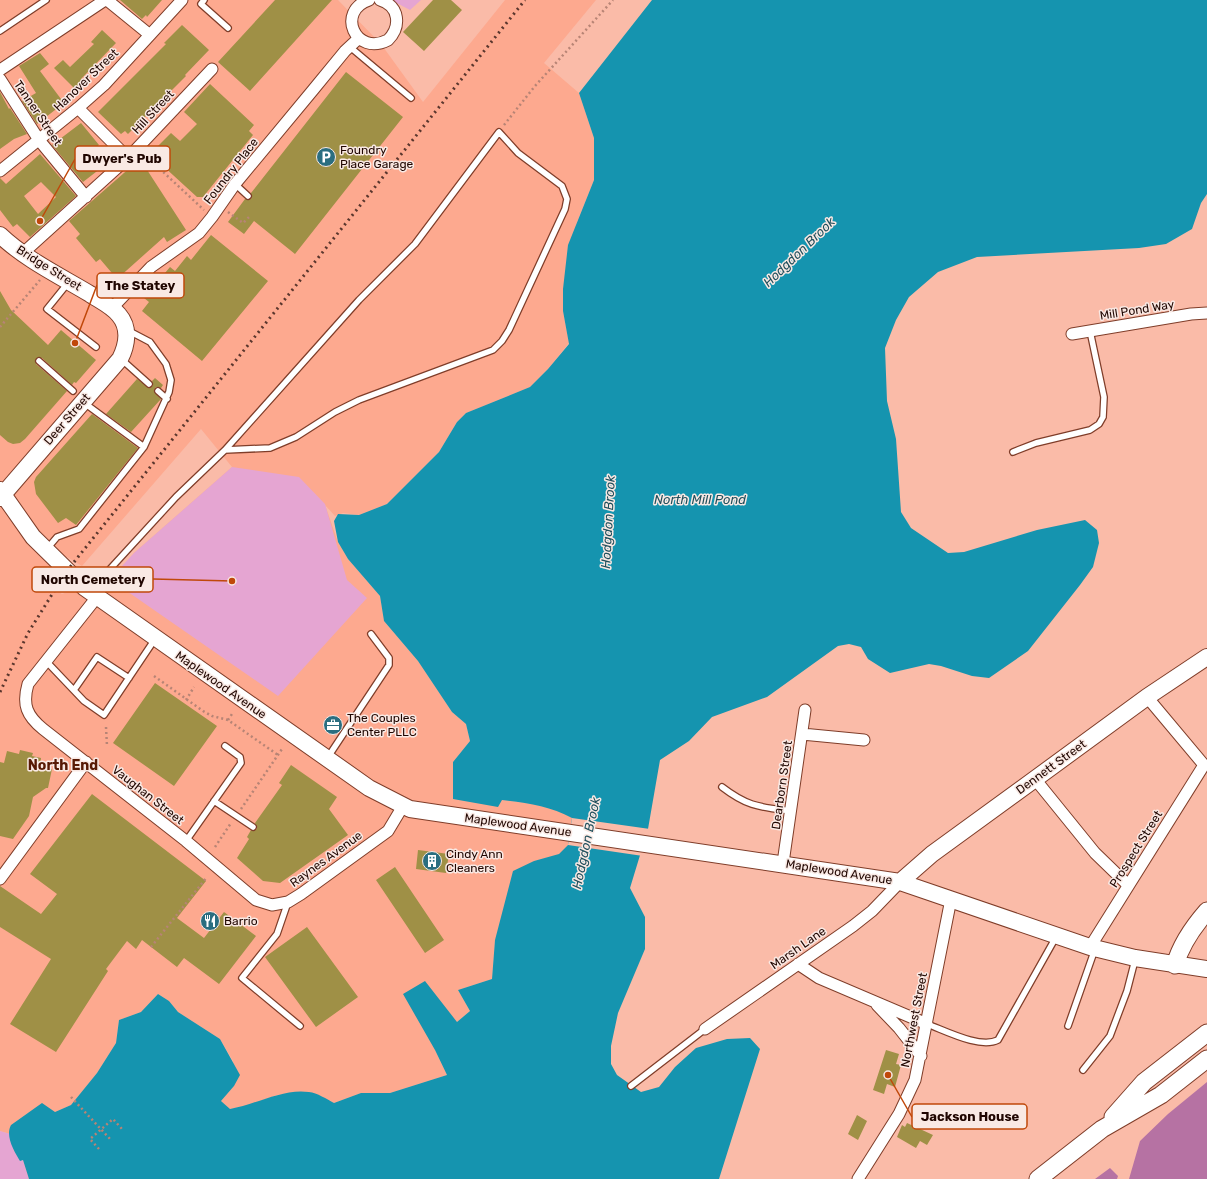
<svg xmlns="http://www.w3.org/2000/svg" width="1207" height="1179" viewBox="0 0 1207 1179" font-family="Rubik,sans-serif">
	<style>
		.built { fill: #fda98f; fill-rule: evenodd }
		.green { fill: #e5a5d2 }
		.forest { fill: #b672a3 }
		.water { fill: #1594af }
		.pier { fill: #fabba8 }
		.building { fill: #9f9046; fill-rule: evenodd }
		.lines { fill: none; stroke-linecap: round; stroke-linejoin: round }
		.lane-casing { stroke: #7f3d29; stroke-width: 8 }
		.street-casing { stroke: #7f3d29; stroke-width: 13 }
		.secondary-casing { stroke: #7f3d29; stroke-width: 18 }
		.primary-casing { stroke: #7f3d29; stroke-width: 19 }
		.path { stroke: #b78475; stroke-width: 2.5; stroke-dasharray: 2 3; stroke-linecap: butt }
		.lane { stroke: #fff; stroke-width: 5.5 }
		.street { stroke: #fff; stroke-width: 11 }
		.secondary { stroke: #fff; stroke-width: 16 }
		.primary { stroke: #fff; stroke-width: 17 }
		.rail { stroke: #5a362d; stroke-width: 3; stroke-dasharray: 2 4; stroke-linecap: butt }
		.labels { text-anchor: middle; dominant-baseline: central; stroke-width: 3; stroke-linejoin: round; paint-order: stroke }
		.street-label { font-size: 12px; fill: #200601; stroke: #f9e9e4 }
		.poi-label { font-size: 12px; fill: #200601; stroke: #f9e9e4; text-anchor: start }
		.water-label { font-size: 13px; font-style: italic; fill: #204f5c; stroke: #f9e9e4 }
		.quarter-label { font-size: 14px; font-weight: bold; fill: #571904; stroke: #f9e9e4 }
		.leader { fill: none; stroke: #c0480a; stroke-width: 1.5 }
		.callout-dot { fill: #c0480a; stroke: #f9e9e4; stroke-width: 1.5 }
		.callout { fill: #f9e9e4; stroke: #c0480a; stroke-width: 1.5 }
		.callout-label { font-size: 13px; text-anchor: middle; font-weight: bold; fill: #200601 }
	</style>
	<rect width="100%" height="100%" fill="#fabba8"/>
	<path class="built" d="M0 0H338L381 44 423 102 505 0H596L544 63 579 93 594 138V180L577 222 563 289V311L569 343 548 369 530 387 466 413 457 422 439 452 387 504 359 515 343 513 335 516 325 505 338 542 348 559 380 596 384 621 418 661 452 712 466 724 470 741 453 762V798L502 800 533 804 560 811 572 818 568 845 559 855 534 861 495 940 492 979 458 990 470 1011 457 1022 435 1050 447 1075 390 1093H361L334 1103 309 1092 277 1095 246 1106 230 1109 221 1101 234 1086 233 1061 220 1039 178 1012 169 1001 158 994 141 1012 119 1020 116 1043 97 1073 71 1105 55 1112 28 1113 11 1125 10 1134 0 1131ZM201 429 232 467 134 553 117 574 62 594 49 584 44 589 67 557 82 566Z"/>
	<path class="green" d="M391 0H421L410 10Z
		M232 467 299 477 325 504 347 580 367 598 278 696 118 585 115 580 122 566 134 553Z
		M0 1131 10 1134 14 1151 23 1160 29 1179H0Z"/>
	<path class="forest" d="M1207 1082V1179H1129L1140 1141 1168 1114Z
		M1110 1168 1118 1176 1117 1179H1095Z"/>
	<path class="water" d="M652 0H1207V194L1201 203 1192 229 1166 244 1139 248 977 257 938 272 909 297 896 320 885 348 887 401 896 439 901 512 911 528 948 553 964 552 1037 530 1085 520 1097 530 1099 543 1093 567 1080 585 1028 651 989 678 972 676 941 666 929 664 890 673 868 659 861 647 849 644 838 646 767 697 712 717 689 741 660 760 648 829 630 888 645 917V949L618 1013 611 1046V1064L617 1075 641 1092 659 1087 675 1067 696 1048 727 1039 750 1038 760 1049 719 1179H29L23 1160 20 1161C14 1151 5 1136 11 1125L42 1103 55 1112 71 1105 97 1073 116 1043 119 1020 141 1012 158 994 169 1001 178 1012 220 1039 240 1075 234 1086 221 1101 230 1109C255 1105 283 1088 309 1092 317 1093 327 1099 334 1103L361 1093H390L447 1075 435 1050 403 994 425 981 457 1022 470 1011 458 990 492 979 495 940 513 871 534 861 559 854 568 845 572 818C550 806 527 803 502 800L498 807 453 799V762L470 741 466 724 452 712 418 661 384 621 380 596 348 559 338 542 334 521 338 514 359 515 387 504 439 452 457 422 466 413 530 387 548 369 569 344 563 311V289L568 245 594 180V138L579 93Z"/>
	<path class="pier" d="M572 818 650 829 643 856 568 845Z"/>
	<path class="building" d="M120 0H162L147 17 146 15 142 19Z
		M275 0H332L250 91 218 62Z
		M433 0H451L462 10 424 51 403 32Z
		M182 25 209 50 185 75 186 76 128 134 125 131 121 134 98 112 166 44 164 43Z
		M102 30 116 43 81 79 83 82 75 89 54 68 63 60 70 67 94 44 91 42Z
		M40 53 49 64 40 71 64 103 37 124 22 101 36 93 19 66Z
		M346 72 403 117 295 254 254 221 244 234 228 222 245 199H251V193Z
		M210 84 254 125 249 131 253 135 203 197H197L150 154 171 133 180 141 197 124 184 112Z
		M0 92 9 109 10 108 27 134 14 139 0 149Z
		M81 123 99 145 93 150 105 165 83 182 52 145Z
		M40 154 76 196 30 237 17 224 13 227 0 210V178L6 184ZM41 182 56 197 38 214 24 196Z
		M140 159 186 230 167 242 164 237 117 279 100 259 96 262 76 238 80 234 69 221Z
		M211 235 268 281 202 361 142 311 149 302 144 298 170 267 175 271 187 256 191 260Z
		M0 291 11 310 48 345 61 330 96 360 76 383 74 382 72 385 42 358H36V364L67 391 25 439 20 443 13 444 8 442 0 435Z
		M155 378 163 385 161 388 156 387 154 391 161 399 131 432 106 414 137 379 150 388 153 385 152 381Z
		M92 414 138 448 76 525 66 518 58 523 36 494 34 482 36 477Z
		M155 683 217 726 174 786 113 743Z
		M20 750 33 753 32 756 41 758 40 766 52 769 48 788H46L33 797 29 816 13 839 0 836V762L4 763 7 751 19 754Z
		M291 765 337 797 329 809 348 835 280 883 263 881 237 858 249 839 247 837 251 830 257 829 255 823 282 785 279 783Z
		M92 794 206 881 177 918 204 938 224 912 256 936 219 984 184 958 177 967 142 940 136 949 127 941 106 969 108 971 56 1052 10 1024 51 959 0 927V886L41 914 57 894 30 874Z
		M418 850 449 854 446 873 416 869Z
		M395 867 444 940 425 953 376 880Z
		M307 927 358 997 316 1027 265 957Z
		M886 1050 899 1054 896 1064 901 1065 895 1087 887 1084 884 1094 873 1090Z
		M857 1115 867 1121 858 1140 848 1134Z
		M907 1123 933 1135 927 1145 920 1141 916 1148 897 1137 902 1125 905 1127Z"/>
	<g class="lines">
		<defs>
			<path id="lane" d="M204 0 201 4 228 28
				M0 31 46 0
				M350 47 411 98
				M235 184 248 196
				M68 283 47 309 96 347
				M121 359 149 384
				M39 361 73 391
				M158 391 167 399
				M83 402 144 447
				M1013 452 1036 443 1090 430 1099 424 1103 417 1104 397 1090 331
				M46 550 57 537 79 529 144 447 169 392 171 380 166 364 150 342 129 331
				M98 595 110 569 176 497 225 450 270 448 296 437 335 412 359 400 493 350 502 341 509 330 565 209 567 199 562 186 518 153 499 132 415 244 359 300 225 450
				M45 660 84 701 104 715 155 639
				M74 690 97 657 129 678
				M328 757 389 665V658L371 634
				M722 787C748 807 760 807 791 811
				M214 801 253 827
				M186 841 241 763 240 757 225 746
				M288 902 277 934 242 978 300 1026
				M927 1024C946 1031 980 1049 998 1040L1056 937
				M1068 1026 1095 949
				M1083 1070 1110 1036 1127 991 1135 960
				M631 1086 705 1029"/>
			<path id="street" d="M107 0 150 35
				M369 0C336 11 355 57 388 40 401 27 400 6 380 0
				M0 70 105 0
				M0 79 39 140 86 197
				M78 108 128 158
				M0 171 78 108 104 85 182 0
				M23 253 128 158 212 69
				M112 308 151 267 199 233 212 217 235 184 313 90 345 51 359 38
				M1072 334 1191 314 1207 313
				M97 597 28 684C22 705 27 716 43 729L186 841 256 900 272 905 288 902 301 894 388 831 403 806
				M802 734 864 740
				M1035 779 1095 853 1128 885
				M783 863 805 710
				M0 879 86 762
				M1090 947 1204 765 1147 697
				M798 964 819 978 927 1024
				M877 1005 899 1028 921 1056
				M705 1029 853 926 872 911 900 882
				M858 1179 899 1114 915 1080 951 899"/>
			<path id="secondary" d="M0 235C25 259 60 276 90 294 99 300 112 306 119 315 130 328 127 345 120 359L0 498
				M0 490 33 537 85 588 369 788 410 809 900 882 1090 947 1135 958 1207 969
				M900 882 932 854 1035 779 1147 697 1207 657"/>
			<path id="primary" d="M1175 965C1181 944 1193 927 1207 911
				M1113 1117 1144 1082 1207 1033
				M1038 1179 1102 1129 1161 1095 1207 1059"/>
		</defs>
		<use href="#lane" class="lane-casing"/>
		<use href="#street" class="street-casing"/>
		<use href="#secondary" class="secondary-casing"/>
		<use href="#primary" class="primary-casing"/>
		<path class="path" d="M504 125 535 86 613 0
			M147 155 146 156 204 210
			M228 212 243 223 251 215
			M0 327 40 280
			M154 676 203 711 212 716 228 720 278 755
			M186 700 194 687
			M228 720 232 714
			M106 727 107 746
			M241 809 282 749
			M215 847 231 823
			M151 947 207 877
			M71 1097 111 1140
			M99 1149 90 1139 113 1119 122 1129"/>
		<use href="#lane" class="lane"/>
		<use href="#street" class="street"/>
		<use href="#secondary" class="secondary"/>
		<use href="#primary" class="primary"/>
		<path class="rail" d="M0 692 28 633 66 572 525 0"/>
	</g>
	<defs>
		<symbol id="parking-disc" viewBox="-11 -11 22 22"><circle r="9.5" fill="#2b6e80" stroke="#f9e9e4"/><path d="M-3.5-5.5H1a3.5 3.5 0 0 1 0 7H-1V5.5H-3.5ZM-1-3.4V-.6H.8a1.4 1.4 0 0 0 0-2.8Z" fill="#fff"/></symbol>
		<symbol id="office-disc" viewBox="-11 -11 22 22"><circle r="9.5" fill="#2b6e80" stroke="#f9e9e4"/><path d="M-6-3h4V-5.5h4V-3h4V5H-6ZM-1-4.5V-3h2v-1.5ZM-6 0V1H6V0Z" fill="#fff"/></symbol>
		<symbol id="building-disc" viewBox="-11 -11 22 22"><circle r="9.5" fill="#2b6e80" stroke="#f9e9e4"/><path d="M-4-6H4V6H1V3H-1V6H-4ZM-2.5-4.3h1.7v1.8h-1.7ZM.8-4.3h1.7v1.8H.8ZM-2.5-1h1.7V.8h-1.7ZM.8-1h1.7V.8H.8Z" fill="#fff"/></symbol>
		<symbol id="restaurant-disc" viewBox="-11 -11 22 22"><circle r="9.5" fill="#2b6e80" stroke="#f9e9e4"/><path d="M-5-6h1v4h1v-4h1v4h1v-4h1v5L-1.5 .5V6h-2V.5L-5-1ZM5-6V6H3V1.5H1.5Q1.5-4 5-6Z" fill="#fff"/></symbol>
	</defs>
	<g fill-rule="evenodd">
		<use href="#parking-disc" x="315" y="146" width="22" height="22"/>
		<use href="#office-disc" x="322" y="714" width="22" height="22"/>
		<use href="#building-disc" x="421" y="850" width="22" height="22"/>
		<use href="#restaurant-disc" x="199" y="910" width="22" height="22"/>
	</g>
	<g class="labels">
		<g class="street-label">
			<text transform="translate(86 80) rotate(-44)">Hanover Street</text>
			<text transform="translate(153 112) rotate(-47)">Hill Street</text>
			<text transform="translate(38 113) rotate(56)">Tanner Street</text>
			<text transform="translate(231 171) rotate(-52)">Foundry Place</text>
			<text transform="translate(49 268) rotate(32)">Bridge Street</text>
			<text transform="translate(1137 310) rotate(-9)">Mill Pond Way</text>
			<text transform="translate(67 419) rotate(-49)">Deer Street</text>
			<text transform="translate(221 685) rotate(35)">Maplewood Avenue</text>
			<text transform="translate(1051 767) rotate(-36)">Dennett Street</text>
			<text transform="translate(782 785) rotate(-82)">Dearborn Street</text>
			<text transform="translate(148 795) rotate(38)">Vaughan Street</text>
			<text transform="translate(518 825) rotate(8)">Maplewood Avenue</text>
			<text transform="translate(1136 849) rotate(-58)">Prospect Street</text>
			<text transform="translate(326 859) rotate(-36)">Raynes Avenue</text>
			<text transform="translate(839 872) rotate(9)">Maplewood Avenue</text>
			<text transform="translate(798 948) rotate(-35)">Marsh Lane</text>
			<text transform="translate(914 1020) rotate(-79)">Northwest Street</text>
		</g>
		<g class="poi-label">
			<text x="340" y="150">Foundry<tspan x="340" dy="14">Place Garage</tspan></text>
			<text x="347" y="718">The Couples<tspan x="347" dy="14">Center PLLC</tspan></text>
			<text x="446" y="854">Cindy Ann<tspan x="446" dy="14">Cleaners</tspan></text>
			<text x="224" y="921">Barrio</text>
		</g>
		<g class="water-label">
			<text transform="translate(799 252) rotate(-44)">Hodgdon Brook</text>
			<text x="700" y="499">North Mill Pond</text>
			<text transform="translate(608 522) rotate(-87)">Hodgdon Brook</text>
			<text transform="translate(586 843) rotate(-78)">Hodgdon Brook</text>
		</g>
		<g class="quarter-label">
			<text x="63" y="765">North End</text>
		</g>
	</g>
	<path class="leader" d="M40 221L75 159M75 343L97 285M232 581L153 579M888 1075L912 1117"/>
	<g class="callout-dot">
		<circle cx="40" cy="221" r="4"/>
		<circle cx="75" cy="343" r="4"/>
		<circle cx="232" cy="581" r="4"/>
		<circle cx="888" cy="1075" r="4"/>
	</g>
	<g class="callout">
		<rect x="75" y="146" width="95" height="25" rx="4"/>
		<rect x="97" y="273" width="87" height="25" rx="4"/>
		<rect x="32" y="567" width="121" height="25" rx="4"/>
		<rect x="912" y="1104" width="115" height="25" rx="4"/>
	</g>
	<g class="callout-label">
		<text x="122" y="163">Dwyer's Pub</text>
		<text x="140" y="290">The Statey</text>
		<text x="93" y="584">North Cemetery</text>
		<text x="970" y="1121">Jackson House</text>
	</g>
</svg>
